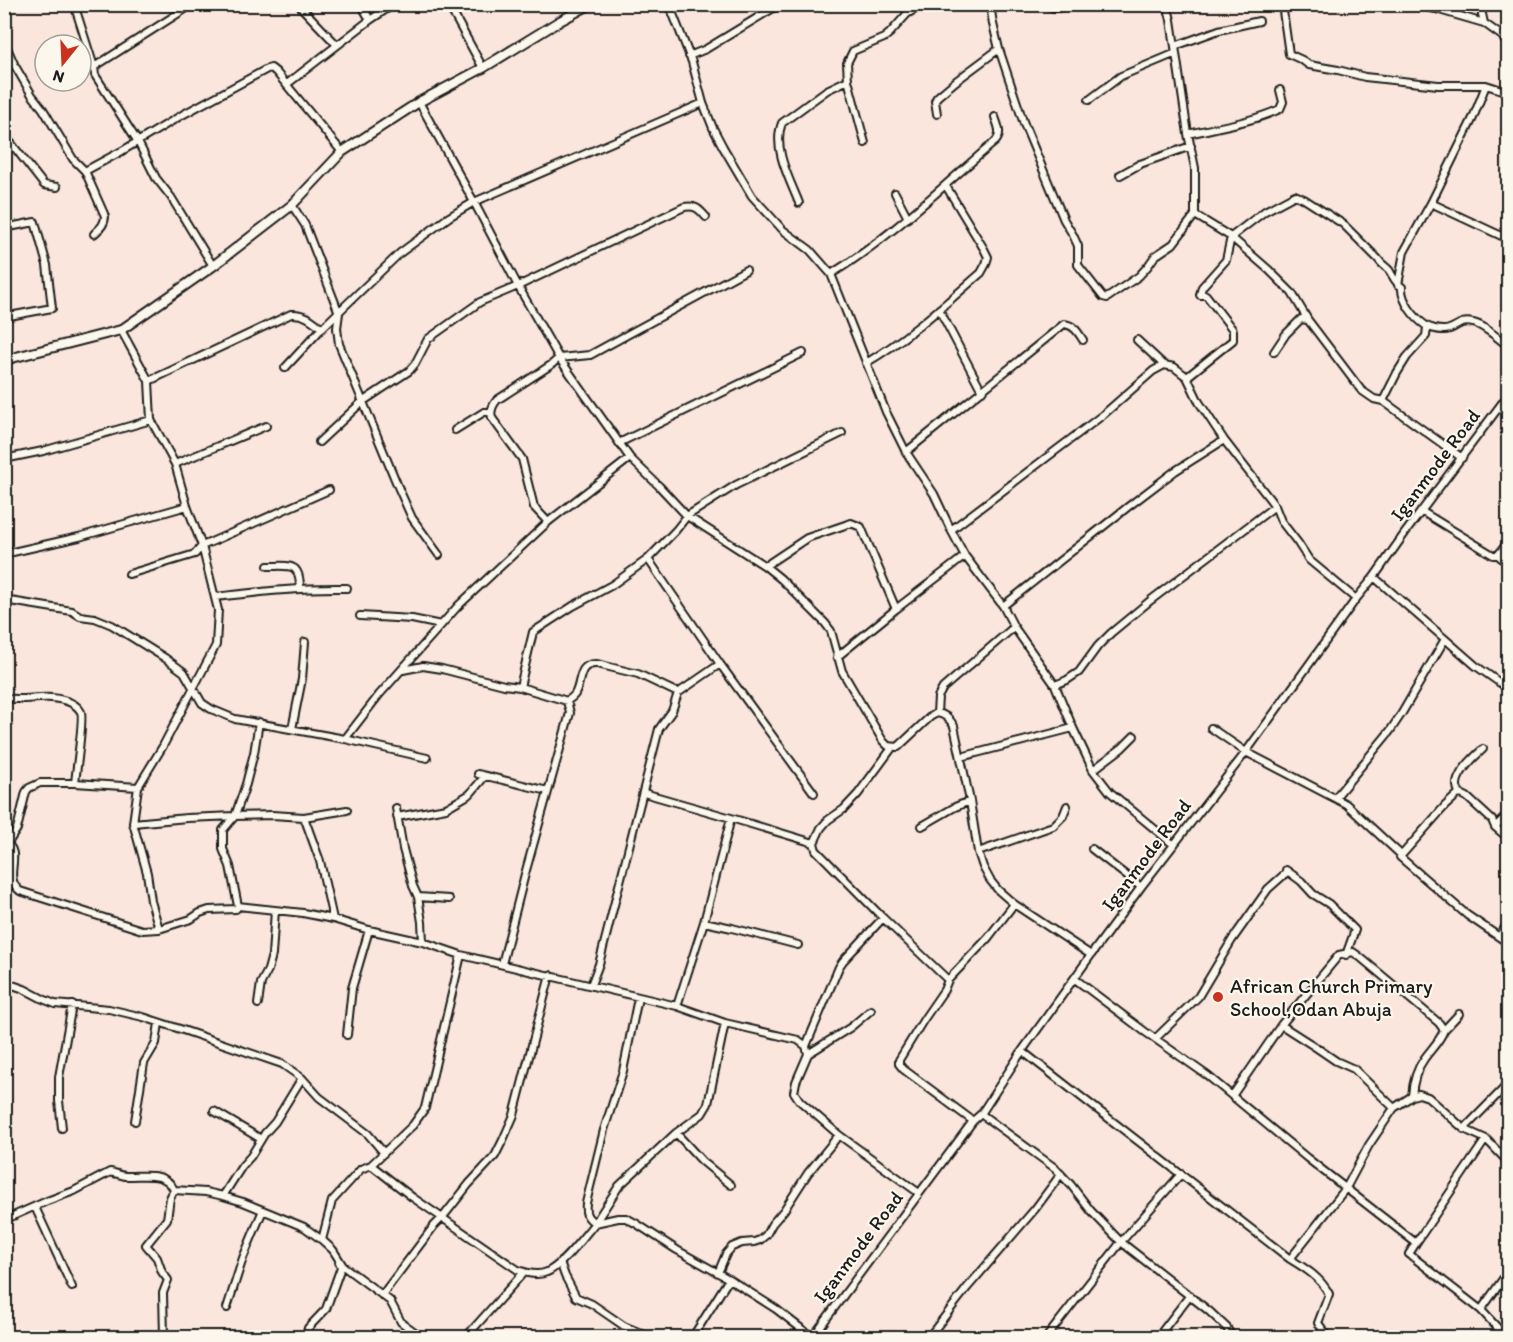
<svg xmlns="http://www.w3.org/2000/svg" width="1513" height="1342" viewBox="0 0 1513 1342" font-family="Itim,sans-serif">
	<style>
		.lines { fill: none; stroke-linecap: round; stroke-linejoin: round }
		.minor-casing { stroke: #1c1c1c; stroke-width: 10 }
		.tertiary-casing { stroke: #1c1c1c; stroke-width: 12 }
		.minor { stroke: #fbf7ec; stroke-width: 6 }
		.tertiary { stroke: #fbf7ec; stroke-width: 8 }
		.poi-dot { fill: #c8321e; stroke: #fbf7ec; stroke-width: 2 }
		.labels { text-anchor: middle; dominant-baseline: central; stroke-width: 4.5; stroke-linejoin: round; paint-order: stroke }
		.street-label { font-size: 20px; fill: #1c1c1c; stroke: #fbf7ec }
		.poi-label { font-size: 20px; fill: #1c1c1c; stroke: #fbf7ec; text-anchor: start }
	</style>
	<rect width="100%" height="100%" fill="#fae6dc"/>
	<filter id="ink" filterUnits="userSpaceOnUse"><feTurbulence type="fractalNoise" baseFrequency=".0167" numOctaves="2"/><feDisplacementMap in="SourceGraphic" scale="12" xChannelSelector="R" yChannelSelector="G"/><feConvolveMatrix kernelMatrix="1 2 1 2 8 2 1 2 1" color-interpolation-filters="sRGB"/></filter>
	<g filter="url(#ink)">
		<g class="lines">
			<defs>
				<path id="minor" d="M74 4 94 67 95 75 138 142 156 178 171 197 213 266
					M298 4 337 45
					M361 4 370 20
					M448 4 483 68
					M669 4 692 62 703 103 713 128 723 147 752 196 783 230 810 250 831 274 886 412 906 452 934 494 951 530 965 556 1003 606 1014 627 1055 685 1073 728 1093 770 1110 792 1174 845
					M1046 4C1054 10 1061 8 1069 4
					M1167 4 1171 20 1188 134 1195 168V215L1231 237 1269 270 1292 293 1308 320 1361 390 1374 399 1383 401 1462 458
					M1282 4 1289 54 1302 60 1309 65 1338 70 1365 77 1438 85H1486L1508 92
					M1411 4 1436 9 1484 23
					M1481 4 1480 5 1484 23 1502 36 1508 46
					M4 41 15 66 32 95 43 109 73 159 85 171 105 216C105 225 99 229 94 234
					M1175 46 1219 30 1259 21
					M999 49 1024 124 1064 220 1073 235 1078 246V265L1103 297 1107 298 1139 276 1148 266 1155 256 1173 244 1195 215
					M689 56 706 49 780 4
					M94 67 193 4
					M848 80 865 143
					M287 84 370 20 394 4
					M1089 100 1121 76 1176 53
					M419 102 474 202 518 286 559 358 630 458 659 486 687 516 765 566 781 579 825 623 831 631 842 671 883 741 888 746 898 747 930 717 937 713
					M937 114 935 101 937 97 956 81 999 49 993 24 990 4
					M1188 134C1218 127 1252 122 1280 109L1283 102 1280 90
					M4 138 11 143 44 185 57 187
					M85 171 122 151 182 115 267 69 271 68 276 72 342 152
					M1120 175 1140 164 1191 146
					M895 193 908 218
					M799 203C790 180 772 148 782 123L827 90 848 80 847 63 853 51 884 38 890 33 907 14 924 4
					M1431 203 1508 239
					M292 205 305 225 339 313 337 328 339 344 399 489 412 518 439 555
					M4 228 35 222 47 265 52 308 4 317
					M831 274C892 237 942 186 996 141 1002 133 998 126 995 117
					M1398 285 1404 252 1431 203 1473 118 1486 85
					M939 309 982 391
					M121 330 149 381 151 420 175 464 187 506 202 546 218 610 216 645 163 746 138 787 133 823 147 873 151 901 159 929
					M1137 340 1164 365
					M1274 352 1286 334 1301 319 1308 320
					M866 363C908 338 944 305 981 273L986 264 988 257 984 249 946 186
					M285 368 322 328 400 253 449 217 474 202 703 103
					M1187 377 1233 340V330L1206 295H1200L1202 287 1226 260 1231 237 1265 211 1295 195 1304 199 1343 224 1378 259C1381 264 1385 266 1389 270 1393 276 1395 283 1402 287 1401 301 1414 317 1425 325 1429 328 1438 330 1443 330 1455 331 1458 319 1473 323 1484 325 1499 339 1508 346
					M149 381 291 314C304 313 312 320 322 328
					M1383 401 1397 373 1407 357 1426 336 1427 327
					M455 430 484 412H491
					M319 442 362 402 409 371 415 364 428 339 480 302 518 286 684 207C696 205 699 209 706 217
					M619 443 803 353
					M906 452 1064 324C1074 325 1078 332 1083 340
					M4 459 43 451 151 420
					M175 464 266 426
					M1421 511 1493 555H1498L1508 564
					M548 522 534 507 522 459 492 418C490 411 492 406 497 400L551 365 559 358 590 355 746 270
					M951 530 1104 414 1153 371 1164 365 1174 367 1187 377 1199 402 1224 440 1275 506 1281 521 1298 543 1309 560 1356 599
					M4 554 79 537 187 506
					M1498 555 1508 542
					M648 559 720 664 814 793
					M268 566C290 566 300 562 300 588
					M765 566 807 538 851 523 861 527 896 609
					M129 574 195 554 202 546 329 490
					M1374 577 1476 666 1503 685 1508 686
					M215 597C259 592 303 587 347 588
					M4 600 72 611 80 616 95 618 112 625 165 658 184 672 202 703 211 709 235 719 345 739 427 758
					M1003 606 1129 506 1175 471 1224 440
					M360 616 412 619 441 625
					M837 657 896 609 965 556
					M403 670 423 666 442 669 504 685 520 687 567 701C570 699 573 697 575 694 582 682 577 663 597 664L638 674 678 693
					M1055 685 1067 680 1079 672 1098 646 1111 633 1151 600 1275 506
					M520 687 533 632 573 606 612 585 648 559 676 530 687 516 736 485 842 433
					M4 698C20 701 36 697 52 698 61 699 76 702 81 712 84 718 76 772 75 783
					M937 713C945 714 950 719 954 726L970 801 978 852 983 867 990 880 998 890 1014 904 1091 955
					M937 713 938 697 943 688 1014 627
					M1211 728 1246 752 1346 804 1400 854V857L1467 915 1508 943
					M292 729 302 679 305 642
					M345 739 379 695 458 606 548 522 630 458
					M892 748 858 794 844 809 828 820 821 828 814 843 816 850 883 918 948 980
					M961 757 1073 728
					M1093 770 1122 748 1134 736
					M478 774 548 791
					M644 793 731 818 814 843
					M1461 794C1459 791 1457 790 1457 786 1456 774 1475 756 1483 749
					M1335 798 1390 731 1402 713 1445 639
					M396 808 403 849 413 886 418 897 422 922 423 942
					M304 817 320 861 333 919
					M397 817 446 808 470 794 485 776
					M133 823 187 818 235 816 272 815 304 817 347 810
					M922 826 955 807 970 801
					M1495 827 1508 814
					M4 841C25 854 1 876 20 891L142 930 159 929 191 919 200 913 209 910 236 909 238 906 303 913 333 919 369 930 423 942 461 955 677 1006 725 1023 798 1040 806 1046
					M8 843 17 829 26 792 29 788 40 783H75L138 787
					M1092 849 1141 887
					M978 852 1053 826 1063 816 1067 806
					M1400 857 1445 806 1457 795 1461 794 1467 797 1492 820 1495 827 1508 838
					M418 897 449 899
					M238 906 230 866 223 849V830L235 816 246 784 254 753 259 722
					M883 918 843 961 839 967 806 1046 808 1054 796 1082 794 1092 800 1101 839 1135 919 1193
					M704 922 732 928 798 945
					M1499 937 1508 923
					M502 964 525 874 570 713 567 701
					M1075 979 1144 1031 1208 1076 1307 1158 1416 1243 1409 1254 1481 1310 1507 1338
					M4 982 24 989 43 999 55 1004 109 1009 143 1017 180 1029 282 1064 302 1078 319 1097 368 1134 384 1153
					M591 985 599 964 659 729 672 711 678 693 720 664
					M258 1004 261 983 268 970 272 955 275 910
					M677 1006 704 922 731 818
					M1281 1025 1317 1048 1336 1061 1354 1069 1394 1108
					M1444 1030 1459 1014
					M347 1035 352 988 369 930
					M1155 1039 1198 997 1232 940 1268 889 1286 873V870L1301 881 1313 894 1329 904 1355 930 1346 955
					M1022 1051 1290 1259 1346 1188 1369 1145 1394 1108 1412 1096 1419 1094 1428 1097 1464 1129 1486 1139 1508 1162
					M808 1054 851 1027 871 1010
					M1232 1096 1281 1025 1339 955 1353 952 1360 957 1439 1023 1444 1030C1440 1041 1431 1049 1424 1059 1416 1070 1413 1082 1412 1096
					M214 1111 261 1139
					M981 1114 1055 1168 1071 1185 1091 1211 1121 1242 1209 1311 1227 1328 1232 1338
					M135 1121 144 1063 156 1043 159 1023
					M973 1121 903 1069 899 1064V1060L924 1019 944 990 948 980 988 938 1014 904
					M62 1128 59 1101V1077L72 1005
					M1464 1129 1508 1084
					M676 1133 702 1161 731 1185
					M371 1165 412 1197 518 1270C526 1273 538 1276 547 1272 562 1266 584 1236 595 1223 586 1217 585 1213 586 1203L604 1130 623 1071 638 998
					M223 1196 242 1166 251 1156 265 1133 275 1122 302 1078
					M35 1207 72 1287
					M4 1220 47 1201 74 1191 110 1172C115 1173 120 1175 125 1176 141 1177 166 1170 174 1190L206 1192 223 1196 243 1202 304 1227 322 1240 333 1250 343 1266 390 1301 401 1322 423 1338
					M595 1223 618 1218H626L637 1224 677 1250 729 1279 776 1309 812 1337
					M595 1223 619 1186 676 1133 702 1114 708 1104 725 1023
					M322 1240 332 1201 361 1169 371 1165 413 1125 425 1108 461 955
					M1416 1243 1486 1139
					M1290 1259C1305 1268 1321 1278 1329 1294L1318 1323 1329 1338
					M560 1262 565 1276 576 1297 592 1304 624 1326 641 1333 646 1338
					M718 1273 726 1254 732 1247 742 1243 754 1242 760 1240 766 1235 772 1224 784 1210 808 1173 839 1135
					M382 1295 434 1226 443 1217 469 1184 495 1156 503 1140 514 1115 550 975
					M227 1308 243 1258 263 1210
					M1481 1310 1508 1272
					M164 1338 163 1293 168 1280 162 1272 157 1258 146 1245 167 1219 170 1198 174 1190
					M306 1338 308 1328 326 1309 341 1267 339 1262
					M405 1338 409 1329
					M465 1338 524 1272
					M692 1338 729 1279
					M812 1338 973 1121 981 1114 1022 1051 1091 955 1141 887 1246 752 1356 599 1374 577 1405 533 1508 395
					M928 1338 967 1288 1035 1209 1061 1174
					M1046 1338 1121 1242 1181 1174
					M1157 1338 1190 1295"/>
				<path id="tertiary" d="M4 360 121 330 213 266 292 205 342 152 419 102 483 68 558 22 591 4"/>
			</defs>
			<use href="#minor" class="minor-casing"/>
			<use href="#tertiary" class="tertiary-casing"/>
			<use href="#minor" class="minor"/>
			<use href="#tertiary" class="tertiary"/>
		</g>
	</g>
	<circle class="poi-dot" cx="1218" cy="997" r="6"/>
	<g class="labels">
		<g class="street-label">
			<text transform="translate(1435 465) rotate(-53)">Iganmode Road</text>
			<text transform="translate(1146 855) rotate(-53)">Iganmode Road</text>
			<text transform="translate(858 1247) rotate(-53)">Iganmode Road</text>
		</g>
		<g class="poi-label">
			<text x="1230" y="986">African Church Primary<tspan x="1230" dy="23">School,Odan Abuja</tspan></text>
		</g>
	</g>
	<rect width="1513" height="1342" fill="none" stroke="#fbf7ec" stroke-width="24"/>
	<rect x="12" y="12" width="1489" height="1318" fill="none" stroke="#1c1c1c" stroke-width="2" filter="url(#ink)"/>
	<g transform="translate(63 63) rotate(198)"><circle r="28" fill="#fbf7ec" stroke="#a29f99" stroke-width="1.5"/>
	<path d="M0-4.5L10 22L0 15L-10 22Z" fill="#c8321e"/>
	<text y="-9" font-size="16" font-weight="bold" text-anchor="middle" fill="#1c1c1c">N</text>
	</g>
</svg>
